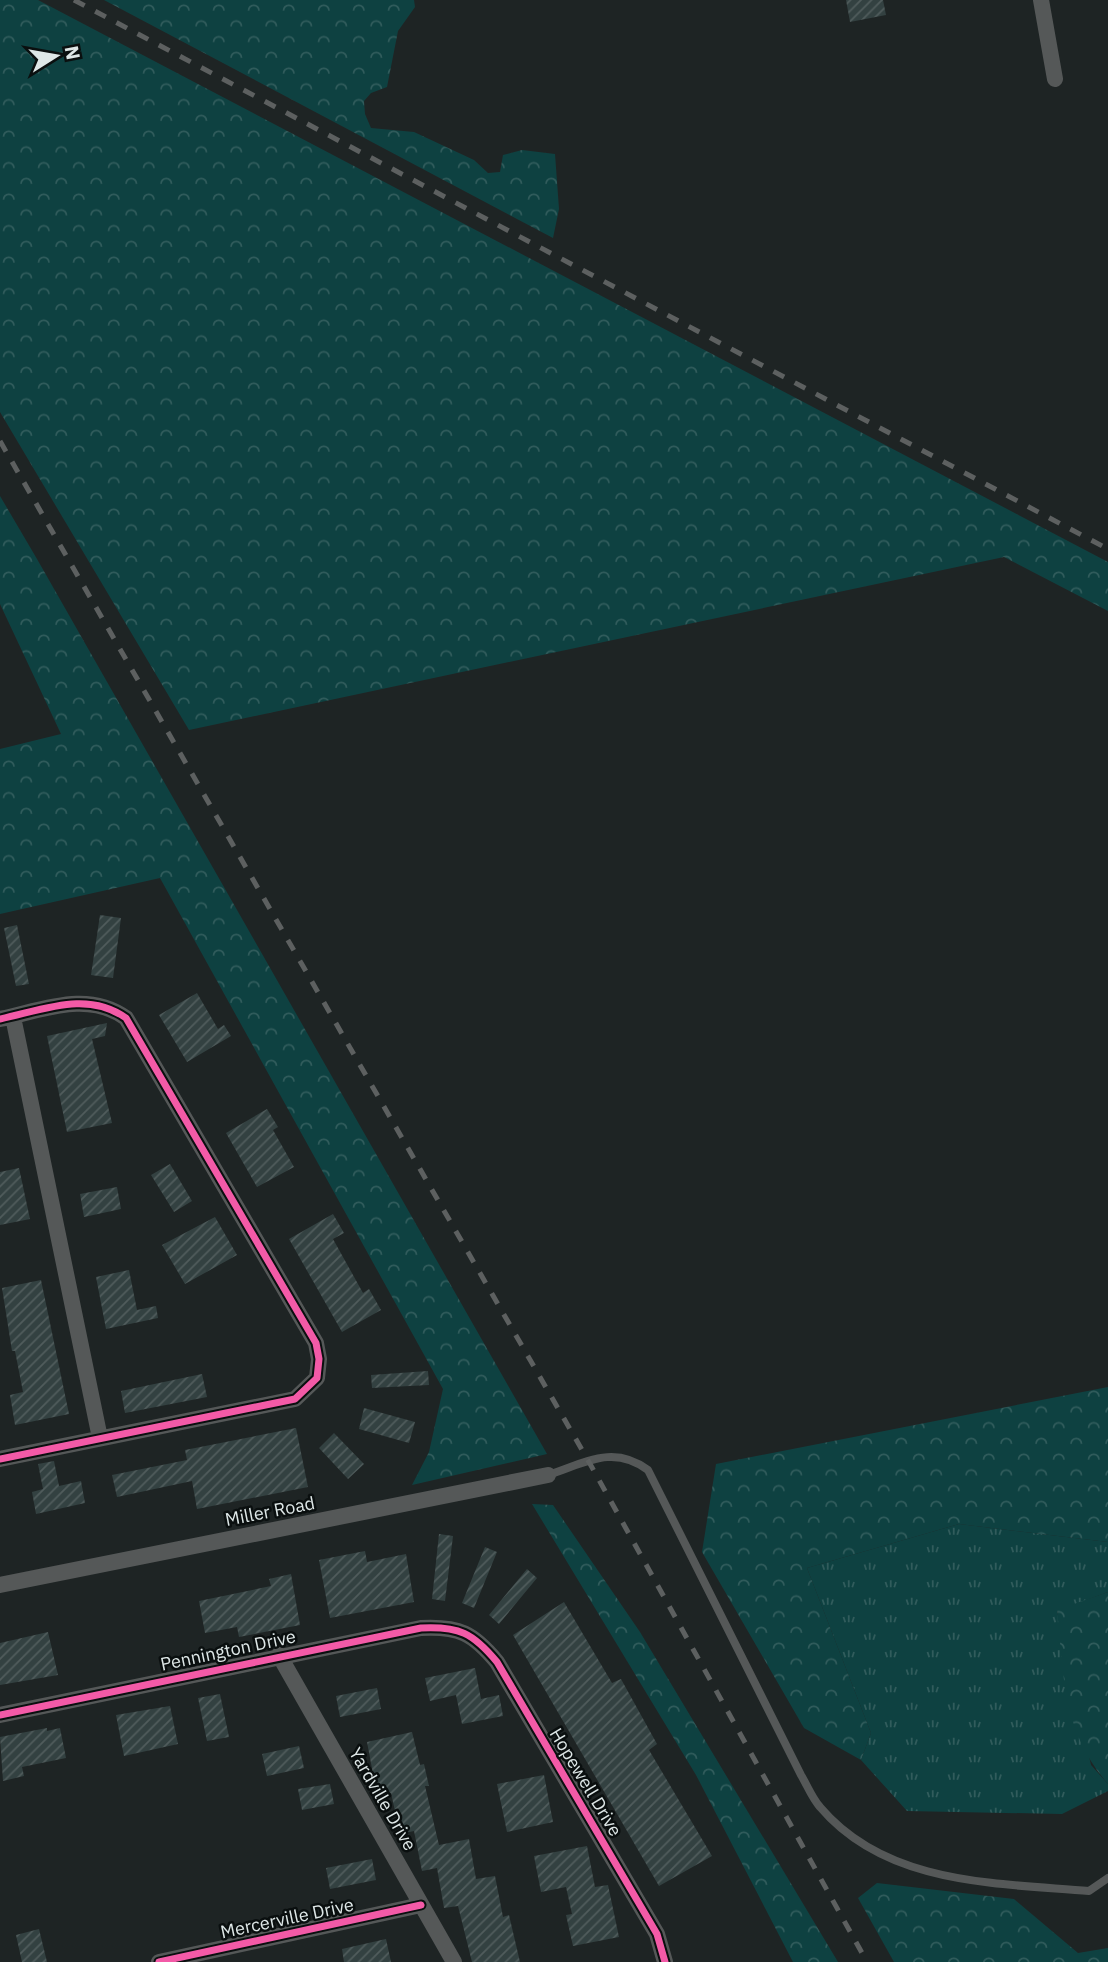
<svg xmlns="http://www.w3.org/2000/svg" width="1108" height="1962" viewBox="0 0 1108 1962" font-family="'IBM Plex Sans',sans-serif">
	<style>
		.grass { fill: url(#grass-tufts) }
		.forest { fill: url(#forest-crowns) }
		.building { fill: url(#building-hatch) }
		.lines { fill: none; stroke-linecap: round; stroke-linejoin: round }
		.service { stroke: #555858; stroke-width: 8 }
		.minor { stroke: #555858; stroke-width: 16 }
		.rail { stroke: #5d6060; stroke-width: 5; stroke-dasharray: 12 12; stroke-linecap: butt }
		.cycleway-casing { stroke: #0a0f0f; stroke-width: 11 }
		.cycleway { stroke: #f35aa7; stroke-width: 7 }
		.labels { text-anchor: middle; dominant-baseline: central; stroke-width: 5; stroke-linejoin: round; paint-order: stroke }
		.street-label { font-size: 18px; fill: #dee7e7; stroke: #0a0f0f }
	</style>
	<defs>
		<pattern id="grass-tufts" width="24" height="20" patternUnits="userSpaceOnUse" patternTransform="scale(1.75)"><rect width="24" height="20" fill="#0e4141"/><path d="M3 7l-1-3M5 7V3M7 7l1-3M15 17l-1-3M17 17v-4M19 17l1-3" fill="none" stroke="#315c5c"/></pattern>
		<pattern id="forest-crowns" width="20" height="18" patternUnits="userSpaceOnUse" patternTransform="scale(1.75)"><rect width="20" height="18" fill="#0e4141"/><path d="M2 6a3 3 0 1 1 6 0M12 15a3 3 0 1 1 6 0" fill="none" stroke="#315c5c"/></pattern>
		<pattern id="building-hatch" width="6" height="6" patternUnits="userSpaceOnUse" patternTransform="scale(1.75)"><rect width="6" height="6" fill="#334141"/><path d="M-1 1l2-2M0 6l6-6M5 7l2-2" fill="none" stroke="#505c5c"/></pattern>
	</defs>
	<rect width="100%" height="100%" fill="#1e2424"/>
	<path class="grass" d="M959 1524 1108 1542V1592L1057 1611 1091 1765 1108 1784V1791L1062 1814 907 1811 861 1760 871 1733 807 1568Z"/>
	<path class="forest" d="M0 0H38L1108 562V611L1004 557 189 730 0 412Z
		M104 0H414L415 7 398 31 387 87 371 93 364 101 365 114 371 128 414 132 474 160 488 173 500 172 503 155 522 150 555 154 559 209 553 238Z
		M0 496 37 559 547 1454 412 1485 429 1452 443 1389 160 878 0 914V749L61 734 0 604Z
		M1108 1387V1542L959 1524 807 1568 871 1733 861 1760 804 1728 702 1552 716 1464Z
		M532 1504 553 1505 640 1632 838 1962H793L696 1775Z
		M1108 1592V1784C1062 1731 1064 1676 1057 1610Z
		M877 1883 1014 1899 1078 1953 1108 1948V1962H894L858 1898Z"/>
	<path class="building" d="M846 0H883L886 15 850 22Z
		M100 915 121 918 113 978 91 975Z
		M17 925 29 984 16 986 4 928Z
		M197 993 218 1029 224 1025 231 1036 187 1062 159 1015Z
		M107 1023 105 1036 92 1039 112 1123 67 1132 47 1036Z
		M267 1109 278 1127 273 1130 294 1167 257 1187 226 1133Z
		M170 1164 192 1201 174 1212 151 1175Z
		M19 1168 30 1219 0 1225V1172Z
		M117 1187 121 1209 84 1217 80 1194Z
		M333 1214 344 1233 333 1239 363 1293 369 1289 381 1310 342 1332 289 1239Z
		M215 1217 237 1255 185 1284 162 1245Z
		M129 1270 137 1310 156 1306 158 1318 106 1329 96 1277Z
		M41 1280 69 1414 15 1425 10 1395 23 1392 15 1351H12L2 1288Z
		M428 1371 429 1385 372 1388 371 1375Z
		M202 1374 207 1397 125 1413 121 1391Z
		M364 1408 415 1422 409 1443 359 1429Z
		M296 1428 308 1487 197 1509 192 1481 117 1497 112 1475 187 1460 185 1450Z
		M334 1433 364 1464 348 1479 319 1448Z
		M54 1461 59 1486 81 1481 85 1503 36 1514 32 1492 43 1489 38 1464Z
		M439 1534 453 1536 445 1601 432 1599Z
		M485 1547 497 1552 474 1608 462 1603Z
		M365 1551 367 1562 406 1554 414 1602 330 1618 319 1560Z
		M527 1569 537 1578 499 1624 489 1615Z
		M291 1574 300 1625 239 1637 237 1627 205 1633 199 1601 271 1586 269 1579Z
		M564 1602 612 1683 621 1679 657 1744 649 1750 712 1856 659 1886 513 1635Z
		M48 1632 58 1675 0 1685V1643Z
		M475 1668 481 1699 499 1695 503 1716 462 1724 456 1695 430 1701 425 1678Z
		M377 1688 381 1709 340 1717 336 1696Z
		M220 1694 229 1737 207 1741 198 1698Z
		M170 1706 178 1744 124 1756 116 1715Z
		M47 1728V1731L60 1728 66 1758 22 1767 24 1776 3 1781 0 1737Z
		M412 1732 420 1765 424 1764 429 1786H425L439 1845 469 1839 476 1879 495 1876 503 1917 509 1915 520 1962H472L458 1906 444 1908 437 1868 422 1871 414 1831 400 1834 391 1793 377 1795 367 1742Z
		M299 1746 304 1768 267 1776 262 1754Z
		M544 1775 553 1822 507 1832 497 1784Z
		M330 1784 334 1804 302 1810 298 1789Z
		M587 1846 595 1887 608 1885 619 1937 573 1946 566 1915 572 1914 566 1887 541 1892 534 1856Z
		M372 1859 376 1880 330 1889 326 1868Z
		M39 1929 47 1962H22L16 1935Z
		M386 1939 391 1962H344L342 1949Z"/>
	<g class="lines">
		<path class="service" d="M548 1475C585 1463 613 1444 648 1470L801 1775C807 1785 812 1798 820 1807 886 1885 995 1883 1089 1891L1108 1878"/>
		<path class="minor" d="M1041 0 1055 79
			M13 1017 100 1438
			M0 1019C43 1010 87 990 126 1018L316 1343 319 1359 317 1378 295 1399 0 1459
			M0 1585 548 1475
			M279 1655 454 1962
			M0 1715 421 1628C459 1626 473 1633 497 1662L657 1934 665 1962
			M159 1962 421 1905"/>
		<path class="rail" d="M74 0 1108 549
			M0 441 589 1462 867 1962"/>
		<defs>
			<path id="cycleway" d="M0 1019C43 1010 87 990 126 1018L316 1343 319 1359 317 1378 295 1399 0 1459
				M0 1715 421 1628C459 1626 473 1633 497 1662L657 1934 665 1962
				M159 1962 421 1905"/>
		</defs>
		<use href="#cycleway" class="cycleway-casing"/>
		<use href="#cycleway" class="cycleway"/>
	</g>
	<g class="labels">
		<g class="street-label">
			<text transform="translate(270 1511) rotate(-11)">Miller Road</text>
			<text transform="translate(228 1650) rotate(-12)">Pennington Drive</text>
			<text transform="translate(586 1782) rotate(59)">Hopewell Drive</text>
			<text transform="translate(383 1799) rotate(60)">Yardville Drive</text>
			<text transform="translate(287 1918) rotate(-12)">Mercerville Drive</text>
		</g>
	</g>
	<g transform="translate(56 56) rotate(79)" stroke="#0a0f0f" stroke-width="5" paint-order="stroke">
	<path d="M0-5L12 26L0 18L-12 26Z" fill="#dee7e7"/>
	<text y="-10" font-size="19" font-weight="bold" text-anchor="middle" fill="#dee7e7">N</text>
	</g>
</svg>
